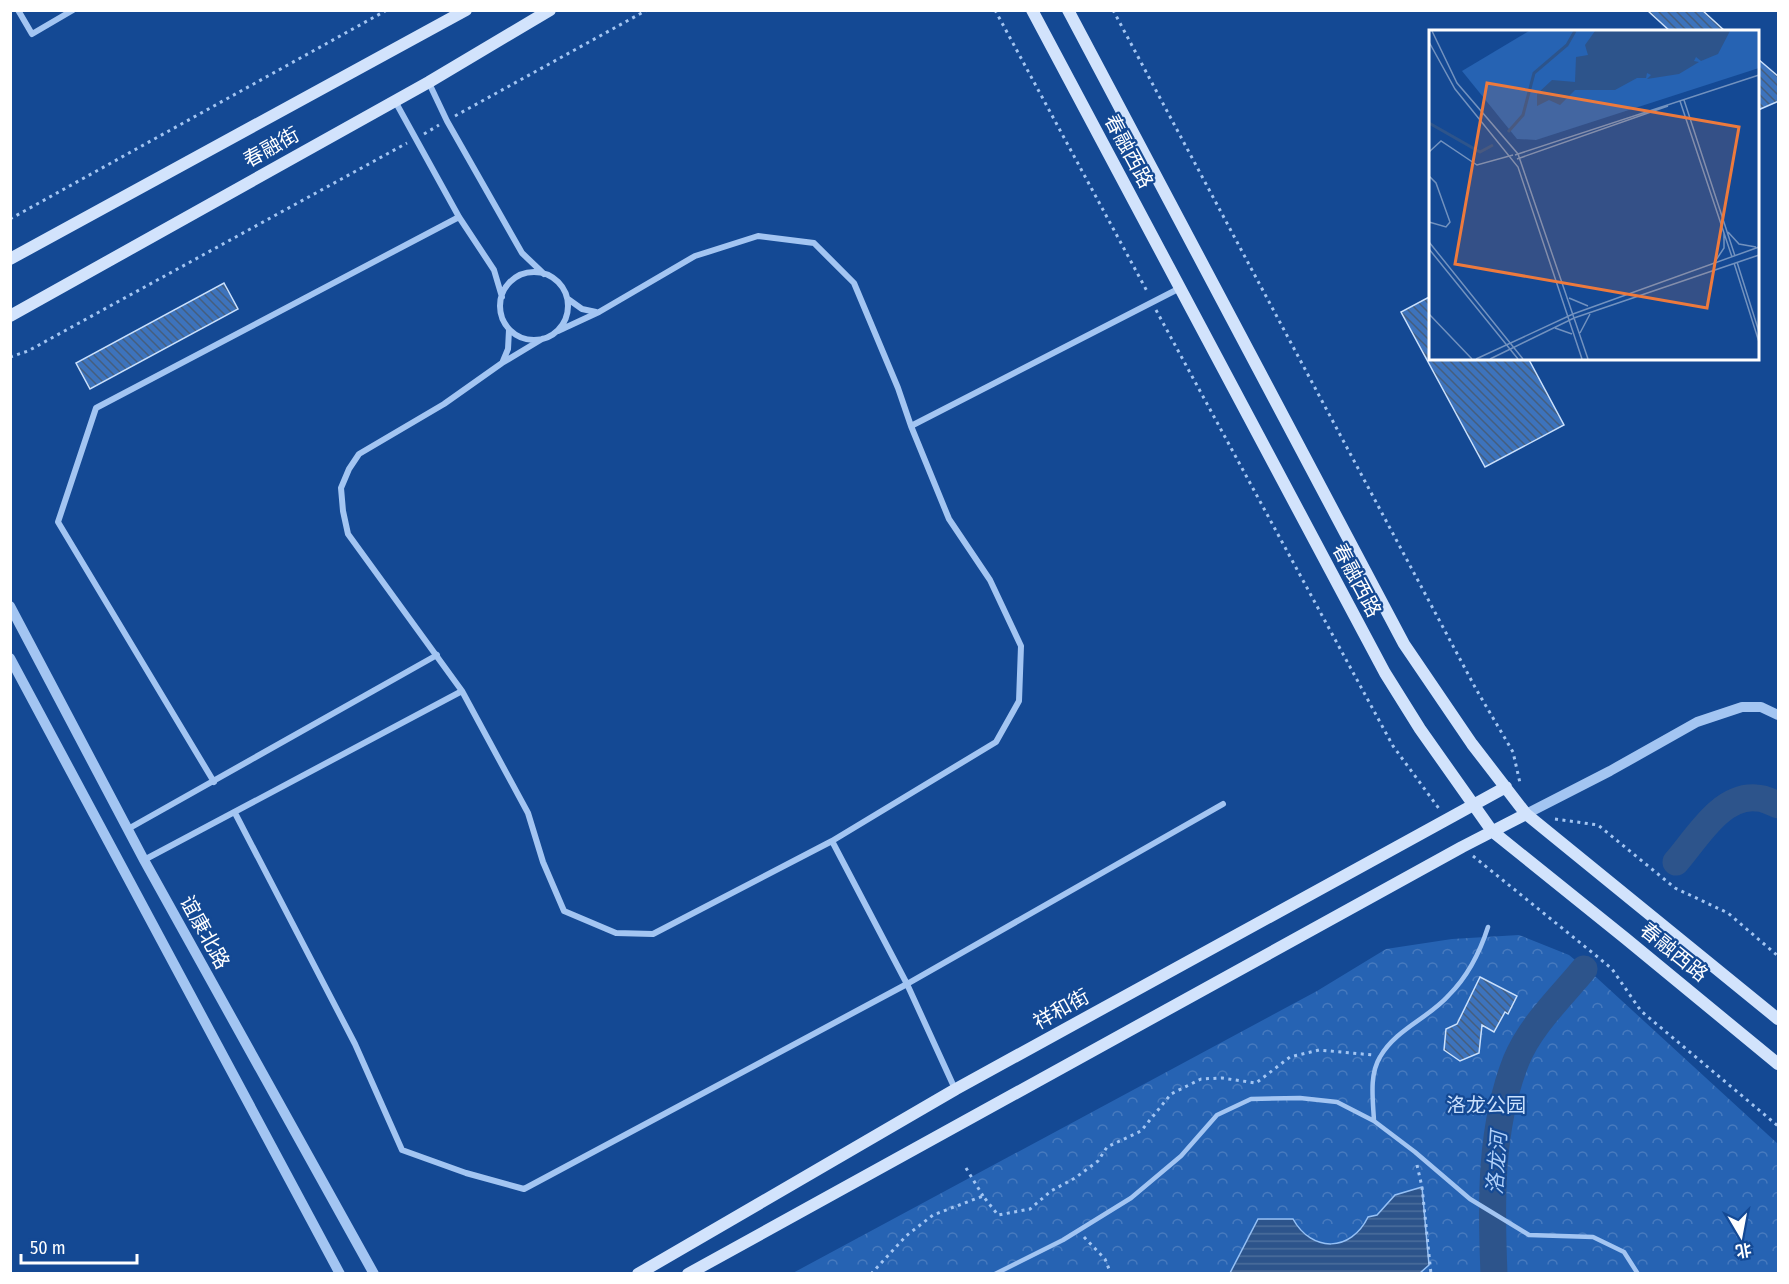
<svg xmlns="http://www.w3.org/2000/svg" width="1789" height="1284" viewBox="0 0 1789 1284" font-family="'Fira Sans Condensed','Noto Sans SC',sans-serif">
	<style>
		.forest { fill: url(#forest-crowns) }
		.water { fill: url(#water-rules); stroke: #95c0f5; stroke-width: 1.5 }
		.lines { fill: none; stroke-linecap: round; stroke-linejoin: round }
		.river { stroke: #2d548b; stroke-width: 27 }
		.building { fill: url(#building-back-hatch); stroke: #cae0fc; stroke-width: 1.5 }
		.path { stroke: #a3c5f2; stroke-width: 3; stroke-dasharray: 3 4.5; stroke-linecap: butt }
		.service { stroke: #a3c5f2; stroke-width: 4.5 }
		.minor { stroke: #a3c5f2; stroke-width: 6 }
		.tertiary { stroke: #a3c5f2; stroke-width: 10 }
		.secondary { stroke: #d2e3fc; stroke-width: 12 }
		.labels { text-anchor: middle; dominant-baseline: central; stroke-width: 4.5; stroke-linejoin: round; paint-order: stroke }
		.street-label { font-size: 20px; fill: #fff; stroke: #144994 }
		.park-label { font-size: 20px; fill: #cae0fc; stroke: #144994 }
		.water-label { font-size: 21px; font-style: italic; fill: #afcff8; stroke: #144994 }
		.inset-river { fill: none; stroke: #2d548b; stroke-width: 3 }
		.inset-road { fill: none; stroke: #7292bf; stroke-width: 1.5 }
		.view { fill: #ed7a3d; fill-opacity: 0.15; stroke: #ed7a3d; stroke-width: 3 }
		.inset-edge { fill: none; stroke: #fff; stroke-width: 3 }
	</style>
	<defs>
		<pattern id="forest-crowns" width="20" height="18" patternUnits="userSpaceOnUse" patternTransform="scale(1.5)"><rect width="20" height="18" fill="#2663b3"/><path d="M2 6a3 3 0 1 1 6 0M12 15a3 3 0 1 1 6 0" fill="none" stroke="#477abe"/></pattern>
		<pattern id="water-rules" width="6" height="5" patternUnits="userSpaceOnUse" patternTransform="scale(1.5)"><rect width="6" height="5" fill="#2d548b"/><path d="M0 2.5h6" fill="none" stroke="#4c6e9c"/></pattern>
		<pattern id="building-back-hatch" width="6" height="6" patternUnits="userSpaceOnUse" patternTransform="scale(1.5)"><rect width="6" height="6" fill="#3d73bc"/><path d="M-1 5l2 2M0 0l6 6M5-1l2 2" fill="none" stroke="#455e7e"/></pattern>
	</defs>
	<rect width="100%" height="100%" fill="#144994"/>
	<path class="forest" d="M1519 935 1569 955 1597 978 1778 1144V1273L791 1274 1317 991 1386 949 1452 939Z"/>
	<path class="water" d="M1422 1187 1429 1265 1420 1273H1230L1258 1219H1293C1312 1253 1351 1252 1368 1217L1377 1215 1395 1195Z"/>
	<g class="lines">
		<path class="river" d="M1676 862C1697 838 1721 795 1756 798 1764 798 1772 802 1778 805
			M1494 1274C1491 1203 1490 1127 1516 1061 1530 1026 1561 997 1584 969"/>
	</g>
	<path class="building" d="M1647 10H1702L1726 32H1671Z
		M1758 59 1779 77V101L1758 110Z
		M224 283 238 309 90 389 76 363Z
		M1431 296V358H1528L1564 425 1485 467 1401 312Z
		M1480 977 1517 996 1508 1014 1505 1012 1494 1032 1482 1025 1479 1053 1460 1061 1444 1050 1446 1029 1457 1024Z"/>
	<g class="lines">
		<path class="path" d="M995 10 1148 293
			M1113 10 1476 689 1513 752 1520 783
			M455 116 647 10
			M424 134 439 125
			M10 219 387 10
			M1156 310 1393 746 1440 810
			M10 357 28 351 407 143
			M1555 819 1598 825 1675 888 1728 913 1778 956
			M1473 856 1599 958 1612 969 1641 1011 1778 1126
			M1417 1165 1422 1187 1431 1274
			M966 1168 983 1196
			M1084 1237 1105 1259 1111 1274
			M871 1274 906 1236 933 1215 983 1196 998 1215 1030 1209 1051 1191 1075 1178 1098 1161 1107 1147 1141 1131 1171 1094 1201 1079 1222 1078 1256 1083 1290 1057 1319 1050 1373 1055"/>
		<path class="service" d="M1374 1121C1373 1100 1369 1075 1380 1057 1396 1029 1429 1018 1449 995 1468 976 1480 952 1488 927
			M995 1274 1063 1240 1131 1198 1181 1156 1217 1115 1251 1099 1300 1098 1337 1102 1374 1121 1415 1152 1470 1199 1529 1235 1593 1237 1624 1252 1638 1274"/>
		<path class="minor" d="M18 10 32 34 73 10
			M429 83 447 121 522 253 544 274
			M395 101 459 217 494 270 502 297
			M500 306a34 34 0 1 1 68 0a34 34 0 1 1-68 0Z
			M568 299 582 309 596 312
			M542 339 502 363 444 404 359 454 349 469 341 488 343 511 348 534 462 691 528 813 543 862 564 911 616 933 653 934 832 841 996 742 1019 701 1021 646 990 580 949 519 911 426 898 388 854 283 814 243 758 236 695 256 599 312 558 331
			M503 361 508 349 509 330
			M911 426 1180 288
			M214 782 58 522 96 408 459 217
			M235 813 355 1044 402 1150 466 1173 524 1189 907 984 1223 804
			M128 829 437 655
			M832 841 907 984 955 1089
			M144 860 462 691"/>
		<path class="tertiary" d="M10 606 144 860 374 1274
			M10 658 340 1274
			M1526 814 1610 771 1697 722 1742 707H1761L1778 715"/>
		<path class="secondary" d="M1032 10 1385 673 1420 729 1492 831 1625 938 1778 1064
			M1068 10 1404 644 1472 744 1526 814 1778 1019
			M10 259 466 10
			M10 316 429 82 550 10
			M638 1274 956 1089 1506 787
			M688 1274 1462 847 1526 814"/>
	</g>
	<g class="labels">
		<g class="street-label">
			<text transform="translate(271 147) rotate(-29)">春融街</text>
			<text transform="translate(1129 151) rotate(62)">春融西路</text>
			<text transform="translate(1357 580) rotate(62)">春融西路</text>
			<text transform="translate(205 932) rotate(61)">谊康北路</text>
			<text transform="translate(1674 952) rotate(39)">春融西路</text>
			<text transform="translate(1061 1009) rotate(-29)">祥和街</text>
		</g>
		<g class="park-label">
			<text x="1486" y="1105">洛龙公园</text>
		</g>
		<g class="water-label">
			<text transform="translate(1497 1163) rotate(-86)">洛龙河</text>
		</g>
	</g>
	<g transform="translate(1429 30)">
		<rect width="330" height="330" fill="#144994"/>
		<path d="M100 1H330V38L107 110 88 109 33 41Z" fill="#2663b3"/>
		<path d="M166 1H301L289 24 272 31 267 27 265 31 270 32 250 44 218 49 222 45 218 43 217 48H208L186 60H146L131 75 120 70 108 76V64L123 50 146 52 147 27 159 25 156 15Z" fill="#2d548b"/>
		<path class="inset-river" d="M0 93 51 122 64 115M79 102 94 85 105 43 138 15 146 1"/>
		<path class="inset-road" d="M3 1 28 53 89 124 159 329M0 12 26 59 89 137 153 329M255 70 306 226M251 71 303 227M0 122 12 111 48 135 84 125M86 125 330 45M88 129 239 76M0 146 7 153 21 192 17 197 0 192M299 202 310 214 327 217M0 212 94 329M0 219 89 329M308 232 330 302M285 233 295 218V203M305 233 330 312M140 268 159 276M0 284 43 329M126 298 143 304M151 303 161 284M47 329 144 284 330 217M61 329 145 288 330 225"/>
		<path class="view" d="M58 53 310 97 278 278 26 234Z"/>
		<rect width="330" height="330" class="inset-edge"/>
	</g>
	<rect width="1789" height="1284" fill="none" stroke="#ffffff" stroke-width="24"/>
	<g transform="translate(1741 1236) rotate(170)" stroke="#144994" stroke-width="4.5" paint-order="stroke">
	<path d="M0-4.5L10 22L0 15L-10 22Z" fill="#ffffff"/>
	<text y="-9" font-size="16" font-weight="bold" text-anchor="middle" fill="#ffffff">北</text>
	</g>
	<path d="M21 1254v9h116v-9" fill="none" stroke="#ffffff" stroke-width="3"/>
	<text x="30" y="1254" font-size="18" fill="#ffffff" stroke="#144994" stroke-width="4.5" paint-order="stroke">50 m</text>
</svg>
